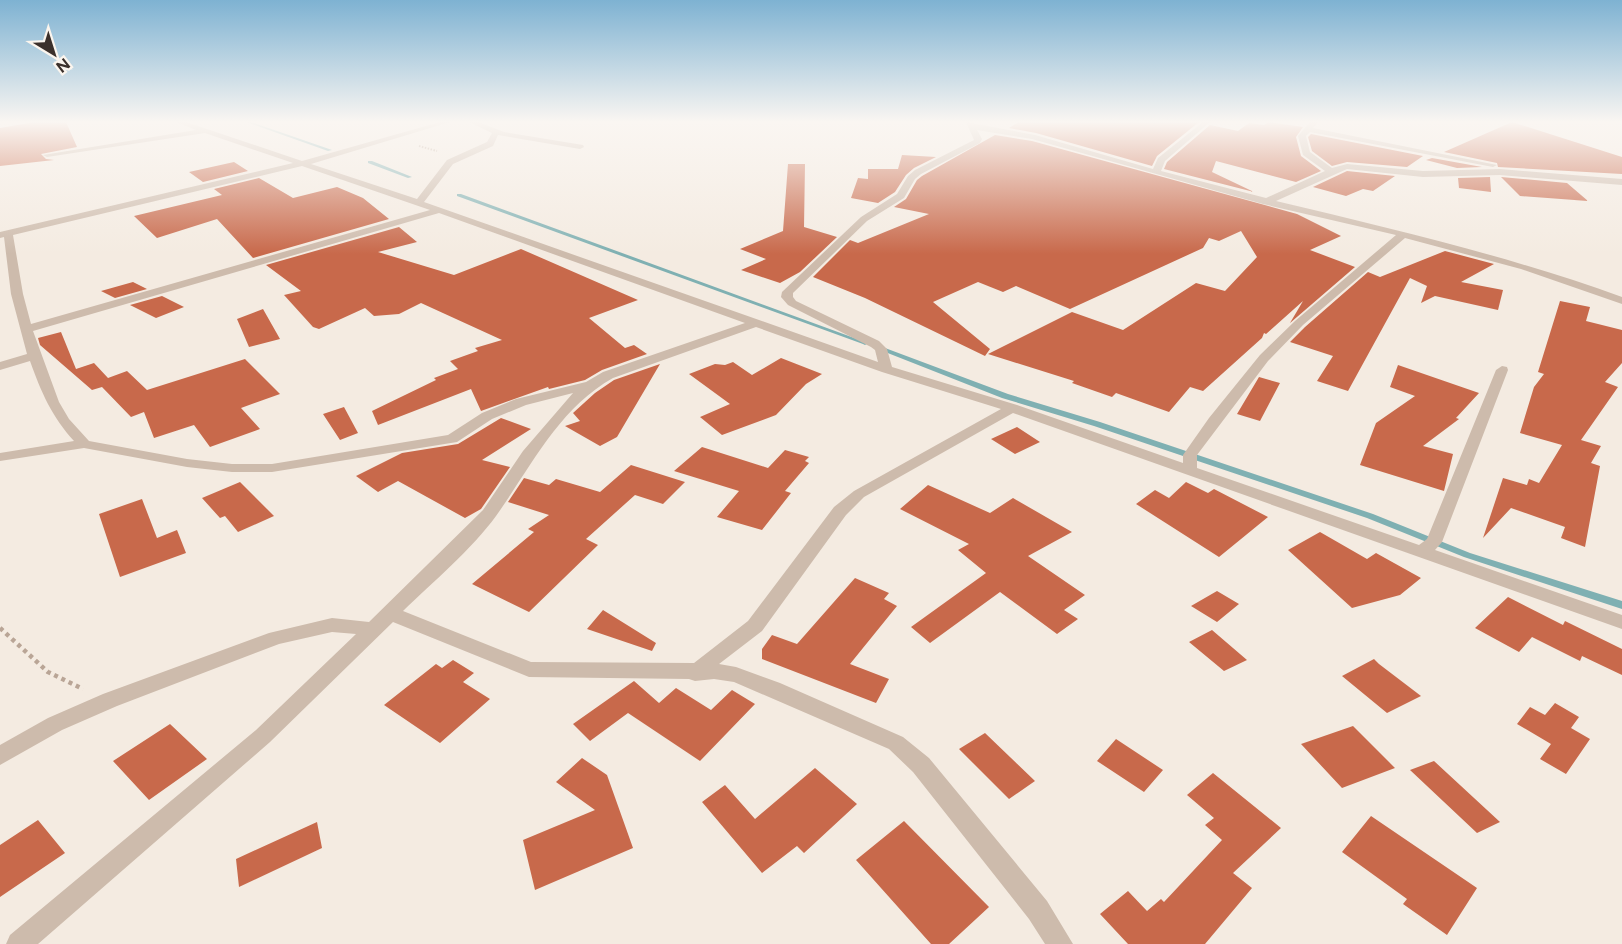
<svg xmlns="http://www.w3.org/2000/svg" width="1622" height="944" viewBox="0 0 1622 944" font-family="Figtree,sans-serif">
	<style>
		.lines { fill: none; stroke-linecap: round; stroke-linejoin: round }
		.stream { fill: #7fb0b2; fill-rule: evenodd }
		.building { fill: #c8694b }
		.path-far1 { stroke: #b9a596; stroke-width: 2; stroke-dasharray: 1.5 1.5; stroke-linecap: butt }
		.path { stroke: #b9a596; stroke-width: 4.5; stroke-dasharray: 4 4; stroke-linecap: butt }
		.minor { fill: #cdbbac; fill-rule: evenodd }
	</style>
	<rect width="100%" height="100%" fill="#f4ebe1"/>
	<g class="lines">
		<path class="stream" d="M246 122H251L332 150 328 151Z
			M368 161H372L412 177 408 178 368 163Z
			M457 194H461L868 343 865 345 863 344 457 196Z
			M877 345 1008 394 1100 422 1373 514 1470 553 1622 601V609L1464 557 1367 518 1094 426 1002 398 875 348 874 347Z"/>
	</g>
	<path class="building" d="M35 122H66L77 147 41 154 46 159 54 160 0 166V128Z
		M1019 122H1199L1157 156 1152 166 1036 133 1009 128Z
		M1269 122 1303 127 1296 137 1301 156 1321 171 1296 182 1216 161 1212 172 1254 192 1164 169 1167 162 1210 125 1238 131 1249 123 1264 125Z
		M1512 122 1622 157V174L1498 167 1497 163 1444 152Z
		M1311 134 1423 156 1407 167 1347 162 1332 166 1312 151 1308 137Z
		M995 135 1032 141 1297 214 1341 236 1310 250 1355 267 1290 323 1303 301 1266 334 1264 333 1262 338 1203 391 1190 387 1169 412 1116 393 1112 397 1072 383 1074 381 988 354 1072 312 1123 330 1196 283 1225 291 1257 257 1241 231 1219 241 1209 238 1203 248 1070 309 1016 286 1003 292 978 282 933 302 990 349 985 356 865 298 813 277 850 240 858 243 929 214 894 207 906 199 917 180 922 176Z
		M902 155 936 157 914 168 906 175 895 192 878 203 851 198 858 178 868 179V169H898Z
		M1432 158 1482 167 1457 168 1426 160Z
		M234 162 248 171 203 182 189 172Z
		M788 164H805L804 227 837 237 800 272 780 283 741 270 766 259 740 249 783 231Z
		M1347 171 1395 176 1373 191 1363 189 1346 196 1313 187Z
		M1490 177 1491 192 1459 188 1458 178Z
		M1501 177 1567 183 1588 201 1520 196Z
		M259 178 293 198 337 187 363 198 389 219 253 258 217 219 157 238 134 216 222 195 214 189Z
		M399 227 417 242 378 252 454 275 521 249 638 300 589 318 625 348 634 345 647 354 602 370 585 380 549 389 548 387 481 411 471 389 378 425 372 411 436 380 434 378 458 369 450 361 478 351 475 348 502 340 421 303 399 314 374 316 365 308 319 329 313 327 284 295 301 291 266 265Z
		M1445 251 1494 264 1461 282 1503 290 1498 310 1435 296 1421 303 1427 286 1410 278 1348 391 1317 381 1333 356 1290 342 1305 327 1368 272 1380 277Z
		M133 282 147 289 115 298 101 291Z
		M162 296 184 307 156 318 130 305Z
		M1560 301 1590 307 1586 321 1622 330V363L1605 382 1618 387 1581 440 1601 446 1591 463 1600 466 1585 547 1561 538 1565 527 1511 508 1483 538 1503 478 1527 485 1529 479 1539 483 1562 445 1520 433 1534 387 1544 374 1538 372Z
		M263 309 280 339 249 347 237 319Z
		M61 332 76 369 94 363 108 378 127 371 147 390 245 359 280 394 241 408 260 429 210 447 194 425 154 438 144 412 131 417 102 387 92 390 40 345 38 338Z
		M781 358 822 374 806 384 776 415 722 435 700 417 730 404 689 374 715 364 725 365 733 362 752 375Z
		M660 364 617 437 600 446 565 426 580 421 573 413 595 393 614 380Z
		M1398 365 1479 393 1456 418 1459 419 1423 446 1453 454 1444 491 1360 465 1376 423 1415 396 1390 387Z
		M1259 377 1280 383 1260 421 1237 414Z
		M344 407 358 433 340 440 323 414Z
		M501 418 531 429 482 460 510 467 481 509 465 518 398 481 378 492 356 476 402 453 458 444Z
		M1017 427 1040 442 1015 454 991 439Z
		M702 447 768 468 785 450 809 457 805 461 809 463 785 491 791 493 762 530 717 517 739 491 674 471Z
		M631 465 685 482 663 504 635 495 586 539 598 545 529 612 472 584 534 532 528 529 549 515 508 502 524 478 549 485 556 479 600 492Z
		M240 482 274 516 238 532 225 516 220 518 202 498Z
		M1186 482 1208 493 1214 489 1268 517 1219 557 1136 504 1155 490 1169 498Z
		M928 485 990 513 1013 498 1072 532 1028 556 1085 595 1064 610 1078 619 1057 634 1000 592 930 643 911 627 986 573 958 550 969 544 900 509Z
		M142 499 157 538 177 530 186 553 120 577 99 514Z
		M1320 532 1367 559 1376 553 1421 578 1400 595 1352 608 1288 550Z
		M855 578 889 593 884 599 897 606 850 664 889 679 876 703 762 659V649L772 635 797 644Z
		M1217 591 1239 604 1217 622 1191 606Z
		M1508 597 1563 625 1565 621 1622 649V675L1582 656 1580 661 1532 637 1519 652 1475 628Z
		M603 610 656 643 652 651 587 629Z
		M1212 630 1247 660 1224 671 1189 642Z
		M1374 659 1379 664 1421 696 1387 713 1342 676Z
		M453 660 474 673 463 682 490 699 440 743 384 705 436 664 442 668Z
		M634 681 659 703 676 688 711 710 732 690 755 704 700 761 628 713 590 741 573 724Z
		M1555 703 1579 717 1571 728 1590 739 1566 774 1540 759 1551 744 1517 724 1530 707 1545 715Z
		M170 724 207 759 149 800 113 761Z
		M1353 726 1395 768 1342 788 1301 744Z
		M985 733 1035 781 1009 799 959 749Z
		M1116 739 1163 770 1144 792 1097 761Z
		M582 758 607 775 633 848 535 890 523 840 595 810 556 782Z
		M1434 761 1500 822 1477 833 1410 770Z
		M815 768 857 804 804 853 797 846 762 873 702 802 725 785 755 819Z
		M1213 773 1281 828 1233 873 1252 888 1205 944H1128L1100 914 1128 891 1147 911 1161 899 1164 902 1222 840 1205 825 1214 818 1187 795Z
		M1371 816 1477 888 1447 935 1403 904 1407 899 1342 852Z
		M38 820 65 853 0 897V845Z
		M904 821 989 907 949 944H931L856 860Z
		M317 822 322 848 239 887 236 859Z"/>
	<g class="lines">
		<path class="path-far1" d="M419 146 437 151"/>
		<path class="path" d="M0 628 48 672 83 689"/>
		<path class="minor" d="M176 122H186L302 161 440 122H450L311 164 417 199 447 160 487 142 492 133 469 122H478L504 132 583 145 584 147 580 149 498 135 493 146 453 164 424 202 878 362 875 350 871 347 788 305 781 297 782 292 861 217 897 194 908 176 915 170 974 140 966 122 1035 135 1153 169 1158 158 1203 122H1210L1165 161 1161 171 1266 198 1325 171 1303 155 1298 136 1310 122H1318L1313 128 1497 165 1493 167 1310 132 1306 136 1310 152 1332 168 1347 164 1423 171 1500 169 1622 179V185L1500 175 1423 177 1347 169 1276 201C1393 229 1509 256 1622 297V304L1521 269 1405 238 1303 325 1268 361 1197 455V468L1419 545 1427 539 1496 370 1502 366 1507 367 1508 370 1442 542 1435 550 1622 615V629L1013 413 864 497 846 515 762 631 719 664 736 667 780 683 903 737 929 758 1047 901 1073 944H1045L1029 919 913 772 889 749 734 682 714 679 695 681 689 679 529 677 393 622 270 742 38 944H6L10 935 256 730 356 634 332 632 279 644 117 706 62 730 0 765V745L48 718 103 694 269 633 332 618 369 622 483 510 523 451 573 393 526 405 492 419 457 442 272 472H232L187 467 84 448 0 461V453L74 441C52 417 41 392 30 361L0 370V362L27 354 11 294 4 237 0 238V232L293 163 205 133 47 157 43 155 196 130ZM977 130 1032 139 1263 204 1396 235 1295 321 1260 355 1209 418 1183 455V463L1017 405 892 367 887 349 879 341 796 301 793 297V293L867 221 904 198 915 179 921 174 980 143 982 139ZM302 166 430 210 31 324 23 294 13 235ZM439 213 745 323 603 372 586 382 516 399 482 413 448 435 272 464H232L187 459 89 441 69 419 59 402 33 331ZM756 327 882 372 1001 409 854 491 834 507 748 621 694 663 531 662 403 611C433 582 472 549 496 516 531 467 558 409 613 378Z"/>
	</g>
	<linearGradient id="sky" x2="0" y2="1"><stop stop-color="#7eb2d2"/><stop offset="0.48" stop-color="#faf6f2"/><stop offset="1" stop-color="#faf6f2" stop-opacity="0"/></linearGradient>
	<rect width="1622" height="254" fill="url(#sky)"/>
	<g transform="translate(54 54) rotate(142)" stroke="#fbf5ee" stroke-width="4.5" paint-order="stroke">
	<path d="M0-4.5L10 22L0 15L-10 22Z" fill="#3b302b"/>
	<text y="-9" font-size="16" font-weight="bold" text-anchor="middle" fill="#3b302b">N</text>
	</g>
</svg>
